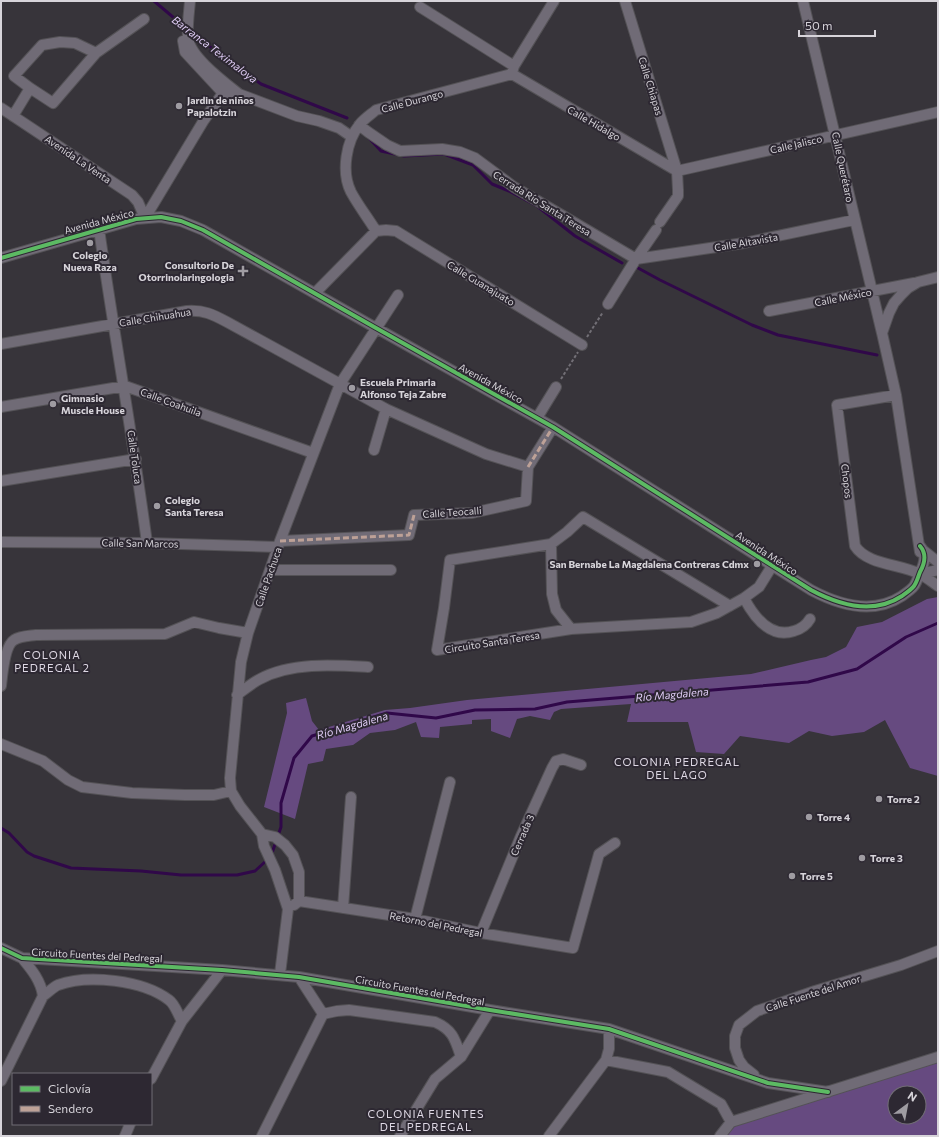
<svg xmlns="http://www.w3.org/2000/svg" width="939" height="1137" viewBox="0 0 939 1137" font-family="Commissioner,sans-serif">
	<style>
		.green { fill: #664a80; fill-rule: evenodd }
		.lines { fill: none; stroke-linecap: round; stroke-linejoin: round }
		.stream { stroke: #300849; stroke-width: 3 }
		.minor-casing { stroke: #545256; stroke-width: 12 }
		.path { stroke: #726f76; stroke-width: 2; stroke-dasharray: 3 2; stroke-linecap: butt }
		.minor { stroke: #706b76; stroke-width: 10 }
		.quiet { stroke: #bda197; stroke-width: 3; stroke-dasharray: 6 3; stroke-linecap: butt }
		.cycleway-casing { stroke: #2d2832; stroke-width: 6 }
		.cycleway { stroke: #5cba63; stroke-width: 4 }
		.poi-dot { fill: #9f9ca2; stroke: #2d2832; stroke-width: 1.5 }
		.labels { text-anchor: middle; dominant-baseline: central; stroke-width: 4; stroke-linejoin: round; paint-order: stroke }
		.street-label { font-size: 10px; fill: #d7d4da; stroke: #2d2832 }
		.poi-label { font-size: 10px; font-weight: bold; fill: #d7d4da; stroke: #2d2832; text-anchor: start }
		.water-label { font-size: 11px; font-style: italic; fill: #dfccf5; stroke: #2d2832 }
		.neighbourhood-label { font-size: 11px; letter-spacing: 1px; fill: #ded8e4; stroke: #2d2832 }
	</style>
	<rect width="100%" height="100%" fill="#37343a"/>
	<path class="green" d="M938 597V776L910 768 885 720 864 732 832 736 809 731 789 743 740 736 724 754 696 752 688 722H627L631 704 561 709 554 712 550 720 530 716 517 719 510 738 491 731V719L472 720V724L440 727 439 738 421 737 416 722 395 730 370 733 353 745 326 749 323 761 308 764 295 819 264 807 287 713 286 703 306 698 312 721 319 730 385 710 410 708 467 700 751 674 811 660 826 657 846 647 857 627 882 622 927 599Z
		M938 1057V1136H720L731 1122ZM895 1093H919V1117H895Z"/>
	<g class="lines">
		<path class="stream" d="M154 1 186 28
			M190 32 261 84 347 118
			M368 137 381 151 404 156 444 154 473 165 492 184 509 191 537 206 575 236 622 263
			M638 268 660 280 752 325 778 335 877 355
			M1 828 9 833 27 852 34 856 71 868 141 871 181 875H237L255 871 267 860
			M271 856 281 827V803L294 758 312 736 387 713 436 718 475 710 535 709 567 702 808 682 857 669 906 637 938 623"/>
		<defs>
			<path id="minor" d="M190 1C189 13 187 26 188 38 190 57 224 82 239 94
				M625 1 677 171 678 190V196L660 222
				M803 1C830 112 855 223 882 333
				M420 7 514 66
				M188 39 183 41 185 52 223 93 239 94 297 116 319 121 339 128 352 137
				M512 73 514 66 554 1
				M512 74 677 171
				M30 88 14 76 42 45 60 42 75 43 96 53
				M1 108 132 195 138 202 145 218
				M13 116 30 88 53 103 96 53 144 19
				M359 125 368 132 387 145 400 151 442 149 460 152 475 158 514 187 631 256 636 259 744 243 854 220
				M677 171 938 112
				M145 218 204 120 223 93
				M99 229C114 334 133 438 147 543
				M376 231C368 218 358 205 351 192 341 172 346 141 360 124 364 119 370 115 376 110L512 74
				M376 231 386 230 396 231 582 345
				M1 258 136 219 161 217 181 221 203 230 376 328 553 427 811 590C839 605 873 615 902 596 906 593 911 590 914 586 917 582 918 577 920 572 925 563 927 554 920 546
				M315 293 376 231
				M608 304 636 259 656 230
				M769 311 914 283
				M1 344 187 311C204 310 212 314 227 322L386 409 486 454 528 467
				M896 395 837 405 855 546C867 565 901 564 920 574 926 577 932 582 938 586
				M1 407 125 386 313 453
				M537 418 556 387
				M374 450 386 409
				M528 467 553 427
				M1 481 136 459
				M280 541 409 535 414 515 472 513 526 501 528 467
				M1 542 147 543 278 547
				M551 544 552 594 556 610 571 629
				M924 551 938 562
				M920 552 896 395 882 333 889 313 894 303 901 295 908 288 918 282 938 277
				M271 570H391
				M920 574 938 570
				M744 598C754 617 770 639 794 631 801 629 806 626 810 619
				M730 606 583 517 567 532 551 544 450 560 444 608 437 650 571 629 691 622 717 613 744 598 759 587 772 566
				M1 686C2 676 5 645 14 640 20 636 29 636 36 635L165 634 194 622 219 628 248 633
				M237 695C245 689 252 683 260 679 291 662 334 665 368 667
				M1 744 43 761 68 780 82 787 132 793 185 795H214L231 791
				M262 834 275 837 285 845 293 855 299 872V901L294 905
				M299 901 415 919 481 933 573 948 599 854 615 843
				M343 908 351 797
				M415 919 450 782
				M481 933 521 836 552 768 556 761 563 759 581 765
				M1 948 22 958 222 970 299 977 490 1010 609 1029 768 1083 828 1092
				M280 974 288 909 275 870 264 846 262 834 240 806 231 791 230 778 241 662 248 633 280 541 340 384 398 295
				M299 977 323 1014
				M43 996C48 993 53 987 58 985 88 974 143 980 169 1000 175 1004 178 1015 182 1021
				M606 1060 668 1072 721 1104 731 1122
				M754 1075 744 1067 739 1060 735 1048V1036L739 1025 757 1011 815 991 901 965 938 951
				M151 1079 182 1021 222 970
				M1 1081 43 996C41 981 32 970 22 958
				M125 1136 130 1124
				M262 1136 323 1014 337 1011 349 1010 435 1022C453 1030 455 1039 461 1057
				M400 1136 435 1079 461 1057 490 1010
				M549 1136 606 1060 609 1049V1029
				M720 1136 731 1122 938 1057"/>
		</defs>
		<use href="#minor" class="minor-casing"/>
		<path class="path" d="M587 337 603 312
			M561 379 578 352"/>
		<use href="#minor" class="minor"/>
		<path class="quiet" d="M528 467 553 427
			M280 541 409 535 414 515"/>
		<defs>
			<path id="cycleway" d="M1 258 136 219 161 217 181 221 203 230 376 328 553 427 811 590C839 605 873 615 902 596 906 593 911 590 914 586 917 582 918 577 920 572 925 563 927 554 920 546
				M1 948 22 958 222 970 299 977 490 1010 609 1029 768 1083 828 1092"/>
		</defs>
		<use href="#cycleway" class="cycleway-casing"/>
		<use href="#cycleway" class="cycleway"/>
	</g>
	<g class="poi-dot">
		<circle cx="179" cy="106" r="4"/>
		<circle cx="90" cy="243" r="4"/>
		<path d="M241 265h4v4h4v4h-4v4h-4v-4h-4v-4h4z"/>
		<circle cx="352" cy="388" r="4"/>
		<circle cx="53" cy="404" r="4"/>
		<circle cx="157" cy="506" r="4"/>
		<circle cx="757" cy="564" r="4"/>
		<circle cx="879" cy="799" r="4"/>
		<circle cx="809" cy="817" r="4"/>
		<circle cx="862" cy="858" r="4"/>
		<circle cx="792" cy="876" r="4"/>
	</g>
	<g class="labels">
		<g class="street-label">
			<text transform="translate(651 86) rotate(73)">Calle Chiapas</text>
			<text transform="translate(412 101) rotate(-15)">Calle Durango</text>
			<text transform="translate(594 123) rotate(30)">Calle Hidalgo</text>
			<text transform="translate(796 144) rotate(-13)">Calle Jalisco</text>
			<text transform="translate(78 159) rotate(34)">Avenida La Venta</text>
			<text transform="translate(843 167) rotate(78)">Calle Querétaro</text>
			<text transform="translate(542 203) rotate(32)">Cerrada Río Santa Teresa</text>
			<text transform="translate(99 221) rotate(-15)">Avenida México</text>
			<text transform="translate(746 242) rotate(-10)">Calle Altavista</text>
			<text transform="translate(481 283) rotate(31)">Calle Guanajuato</text>
			<text transform="translate(843 297) rotate(-11)">Calle México</text>
			<text transform="translate(155 317) rotate(-9)">Calle Chihuahua</text>
			<text transform="translate(491 383) rotate(29)">Avenida México</text>
			<text transform="translate(171 402) rotate(20)">Calle Coahuila</text>
			<text transform="translate(135 457) rotate(82)">Calle Toluca</text>
			<text transform="translate(847 481) rotate(83)">Chopos</text>
			<text transform="translate(452 512) rotate(-4)">Calle Teocalli</text>
			<text transform="translate(140 543) rotate(1)">Calle San Marcos</text>
			<text transform="translate(767 553) rotate(33)">Avenida México</text>
			<text transform="translate(268 577) rotate(-71)">Calle Pachuca</text>
			<text transform="translate(492 642) rotate(-9)">Circuito Santa Teresa</text>
			<text transform="translate(522 835) rotate(-66)">Cerrada 3</text>
			<text transform="translate(436 924) rotate(11)">Retorno del Pedregal</text>
			<text transform="translate(97 955) rotate(3)">Circuito Fuentes del Pedregal</text>
			<text transform="translate(420 990) rotate(10)">Circuito Fuentes del Pedregal</text>
			<text transform="translate(813 993) rotate(-18)">Calle Fuente del Amor</text>
		</g>
		<g class="poi-label">
			<text x="187" y="100">Jardin de niños<tspan x="187" dy="12">Papalotzin</tspan></text>
			<text x="90" y="255" text-anchor="middle">Colegio<tspan x="90" dy="12">Nueva Raza</tspan></text>
			<text x="234" y="265" text-anchor="end">Consultorio De<tspan x="234" dy="12">Otorrinolaringologia</tspan></text>
			<text x="360" y="382">Escuela Primaria<tspan x="360" dy="12">Alfonso Teja Zabre</tspan></text>
			<text x="61" y="398">Gimnasio<tspan x="61" dy="12">Muscle House</tspan></text>
			<text x="165" y="500">Colegio<tspan x="165" dy="12">Santa Teresa</tspan></text>
			<text x="749" y="564" text-anchor="end">San Bernabe La Magdalena Contreras Cdmx</text>
			<text x="887" y="799">Torre 2</text>
			<text x="817" y="817">Torre 4</text>
			<text x="870" y="858">Torre 3</text>
			<text x="800" y="876">Torre 5</text>
		</g>
		<g class="water-label">
			<text transform="translate(215 49) rotate(37)">Barranca Teximaloya</text>
			<text transform="translate(672 694) rotate(-5)">Río Magdalena</text>
			<text transform="translate(352 725) rotate(-16)">Río Magdalena</text>
		</g>
		<g class="neighbourhood-label">
			<text x="52" y="654">COLONIA<tspan x="52" dy="13">PEDREGAL 2</tspan></text>
			<text x="677" y="761">COLONIA PEDREGAL<tspan x="677" dy="13">DEL LAGO</tspan></text>
			<text x="426" y="1113">COLONIA FUENTES<tspan x="426" dy="13">DEL PEDREGAL</tspan></text>
		</g>
	</g>
	<rect width="939" height="1137" fill="none" stroke="#d7d4da" stroke-width="4"/>
	<rect x="12" y="1073" width="140" height="52" fill="#2d2832" stroke="#716d75"/>
	<rect x="20" y="1086" width="20" height="6" fill="#5cba63" stroke="#716d75"/>
	<text x="48" y="1093" font-size="12" fill="#d7d4da">Ciclovía</text>
	<rect x="20" y="1106" width="20" height="6" fill="#bda197" stroke="#716d75"/>
	<text x="48" y="1113" font-size="12" fill="#d7d4da">Sendero</text>
	<g transform="translate(907 1105) rotate(32)"><circle r="19" fill="#2d2832" stroke="#716d75"/>
	<path d="M0-3L7 15L0 10L-7 15Z" fill="#9f9ca2"/>
	<text y="-6" font-size="11" font-weight="bold" text-anchor="middle" fill="#d7d4da">N</text>
	</g>
	<path d="M799 30v6h76v-6" fill="none" stroke="#d7d4da" stroke-width="2"/>
	<text x="805" y="30" font-size="12" fill="#d7d4da" stroke="#2d2832" stroke-width="3" paint-order="stroke">50 m</text>
</svg>
